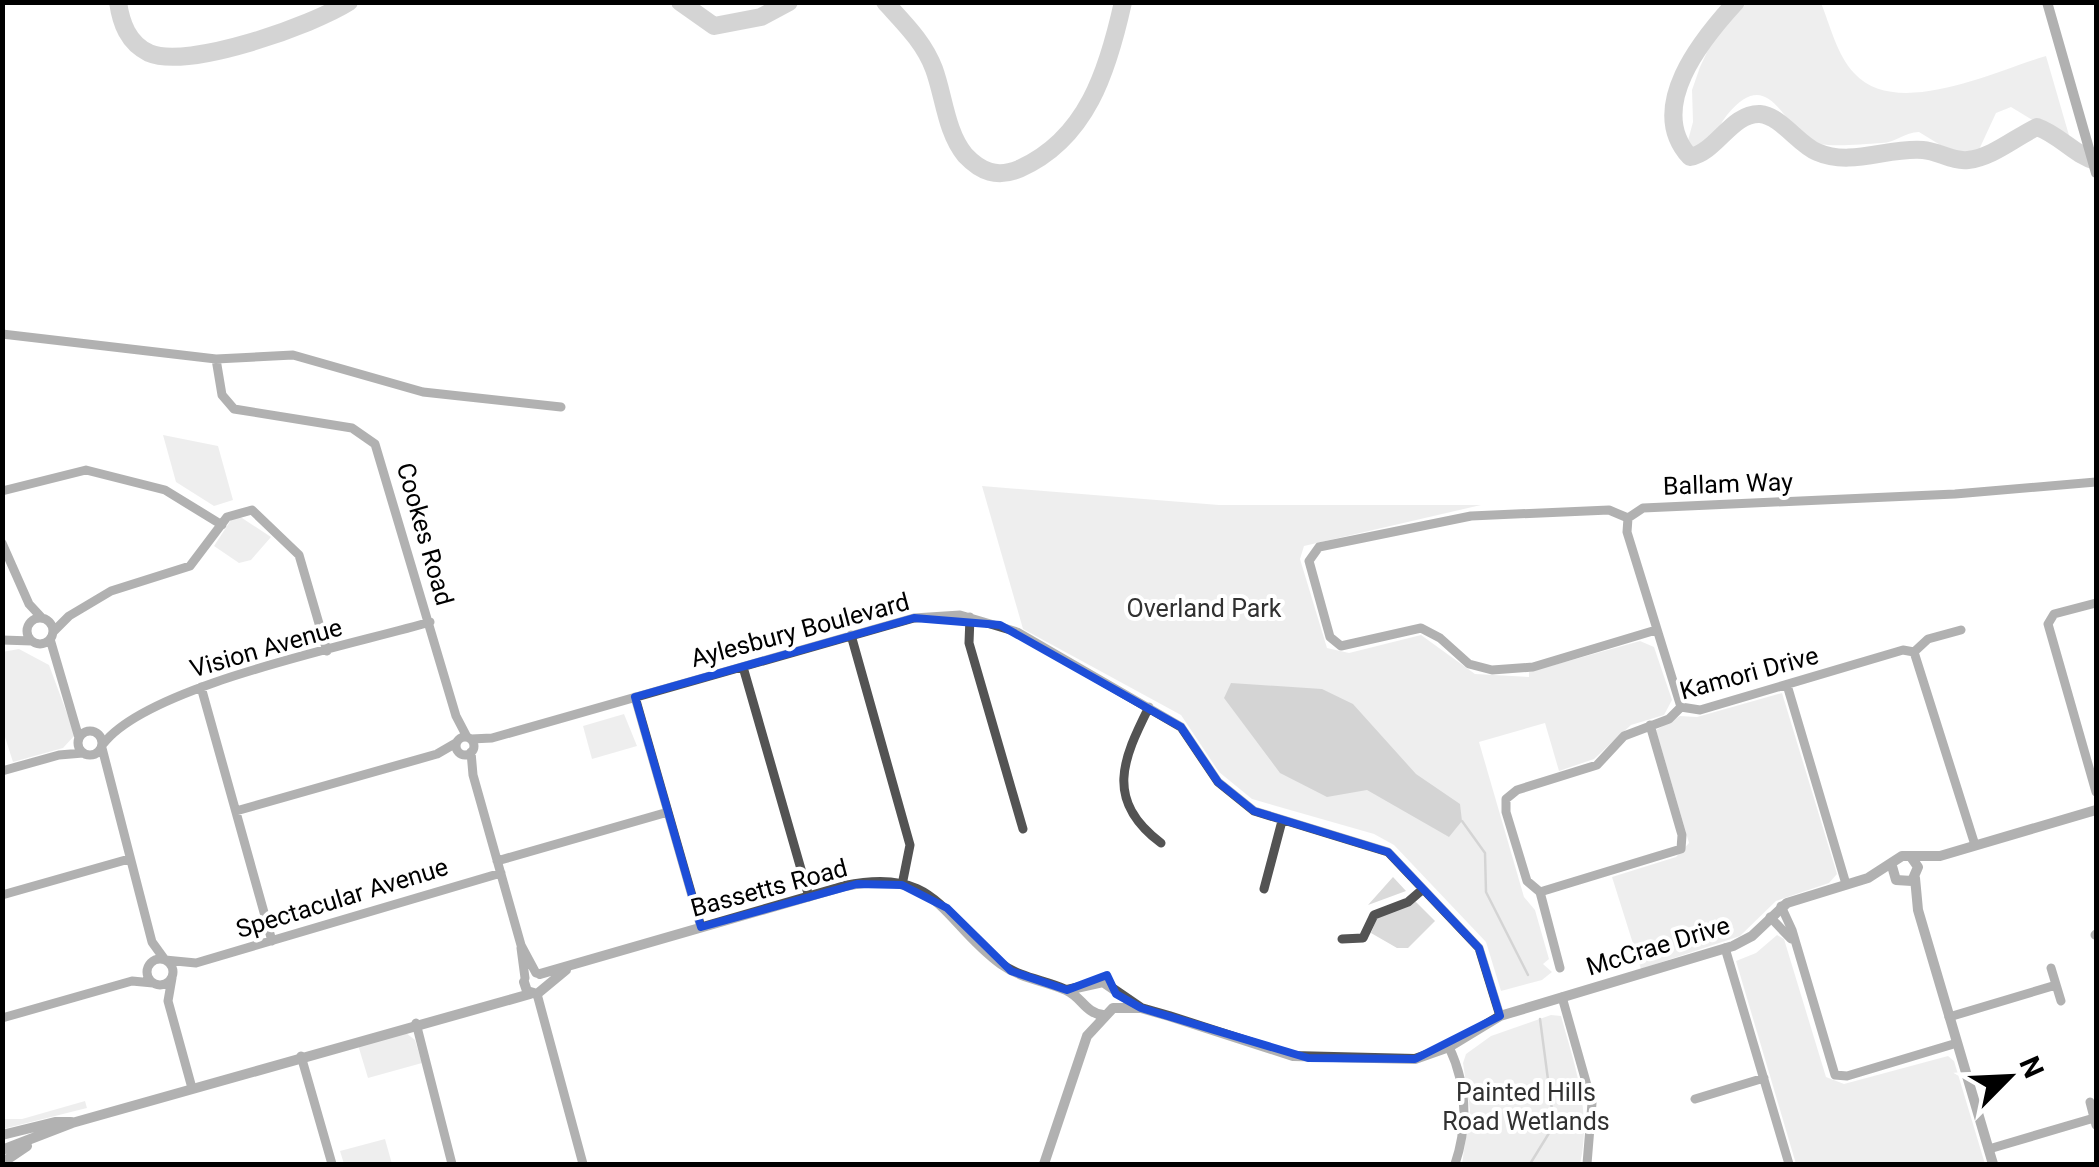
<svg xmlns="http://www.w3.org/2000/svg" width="2099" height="1167" viewBox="0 0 2099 1167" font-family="Roboto,sans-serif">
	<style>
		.green { fill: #dadada }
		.water { fill: #a1a1a1 }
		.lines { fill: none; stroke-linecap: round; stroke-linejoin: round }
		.stream { stroke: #a1a1a1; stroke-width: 2.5 }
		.river { stroke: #a1a1a1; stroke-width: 18 }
		.minor { stroke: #535353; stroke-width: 9 }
		.tertiary { stroke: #535353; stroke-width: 10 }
		.marked { fill: none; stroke: #1d4ed8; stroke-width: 8; stroke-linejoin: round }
		.labels { text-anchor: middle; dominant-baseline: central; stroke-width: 8; stroke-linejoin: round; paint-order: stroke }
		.street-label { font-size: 25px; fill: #000; stroke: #fff }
		.park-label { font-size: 25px; fill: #313131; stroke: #fff }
	</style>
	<rect width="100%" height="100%" fill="#fff"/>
	<path class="green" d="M1821 3C1830 25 1837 55 1854 73 1896 120 1995 71 2046 56L2075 156 2067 154 2044 127 2011 107 1996 113 1977 154 1960 157 1919 132C1905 132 1895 143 1882 143 1863 144 1837 147 1819 144 1783 137 1773 59 1727 115 1715 130 1711 148 1700 163L1690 162 1684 155 1693 122 1692 90 1700 67 1716 33 1747 3Z
		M163 435 218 446 233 500 214 506 176 482Z
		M982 486 1219 505H1481L1304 546 1300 559 1327 648 1349 653 1421 635 1475 674 1529 677V672L1640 641 1654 647 1672 700 1664 715 1631 725 1594 759 1559 771 1545 723 1479 742 1524 897 1535 910 1549 959 1543 964 1552 972 1542 980 1501 991 1486 942 1394 845 1374 834 1252 799 1219 772 1181 715 1023 629Z
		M239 516 271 537 251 560 239 563 214 546 231 520Z
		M19 649 49 665 75 735 63 748 13 762 3 731 2 652Z
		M1782 693 1837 874 1829 883 1776 901 1740 936 1641 969 1612 877 1676 857 1689 843 1656 730 1680 716 1697 717Z
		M624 714 637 746 592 759 583 726Z
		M1393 877 1406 891 1368 905Z
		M1414 900 1435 921 1408 948H1397L1371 933 1377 918Z
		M1777 935 1784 939 1826 1077 1844 1084 1948 1056 1954 1061 1985 1164H1796L1736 961 1756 953Z
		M1551 1015 1561 1016C1575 1067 1592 1112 1580 1164H1462L1470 1110 1463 1063 1466 1054 1491 1036Z
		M406 1033 415 1040 422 1063 368 1078 358 1045Z
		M85 1101 87 1108 3 1129V1119H22Z
		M385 1139 392 1164H344L340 1151Z"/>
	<path class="water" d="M1231 683 1322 689 1353 704 1416 774 1460 804 1462 821 1449 837 1367 790 1327 797 1280 773 1224 698Z"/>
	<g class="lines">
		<path class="stream" d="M1462 821 1485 853 1486 892 1528 975
			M1530 1164 1554 1125 1540 1019"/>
		<path class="river" d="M118 2C121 23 128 43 149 53 188 70 313 25 349 2
			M680 2 714 26 761 17 789 2
			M885 2C904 23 924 42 934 69 944 96 946 132 965 155 981 172 997 178 1019 169 1087 139 1108 70 1123 2
			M1736 2C1702 39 1645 108 1690 157 1717 152 1731 113 1760 114 1781 116 1798 144 1817 152 1851 167 1888 147 1923 150 1938 151 1953 162 1968 160 1993 157 2014 138 2037 127 2060 135 2074 155 2096 161"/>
		<path class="minor" d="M2 334 216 359 293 355 423 392 561 407
			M216 359 222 395 234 409 352 428 375 444 456 716 467 737
			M2 491 86 470 165 490 222 525
			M1628 518 1609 510 1471 516 1319 547 1309 561 1330 637 1341 646 1421 628 1440 638 1469 664 1492 670 1533 667 1656 630
			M1628 518 1643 508 1955 494 2096 482
			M1628 518 1627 532 1681 707
			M2 543 29 604 42 618
			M2096 603 2054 614 2048 624 2096 792
			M970 617 969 643 1023 829
			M27 631a13 13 0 1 1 26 0a13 13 0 1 1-26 0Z
			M53 632 69 616 111 591 190 566 227 517 252 510 299 555 327 651
			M851 635 910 845 902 885
			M50 639 79 738
			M2 640 32 641
			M1914 652 1975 845
			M743 667 809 897
			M1787 685 1846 884
			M201 687 272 941
			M635 697 701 927
			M1149 707C1123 759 1104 800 1161 843
			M1681 707 1700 710 1903 650 1914 652 1928 639 1961 630
			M78 743a12 12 0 1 1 24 0a12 12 0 1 1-24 0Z
			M456 746a9 9 0 1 1 18 0a9 9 0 1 1-18 0Z
			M471 739 492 738 914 618 960 615 1017 632 1181 727 1218 782 1254 811 1388 852 1479 948 1500 1016
			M103 744C148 685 352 645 430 622
			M102 748 152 942 165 960
			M471 752 473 775 521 945 536 973
			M2 771 59 755 83 753
			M236 811 437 754 456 743
			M497 861 668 812
			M1264 889 1282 821
			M1540 892 1681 849 1682 835 1650 725
			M2 895 129 859
			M1781 906 1792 930 1835 1075 1847 1076 1957 1043
			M1770 917 1791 939
			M2095 935 2096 934
			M1342 939 1363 938 1374 915 1408 902 1423 889
			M521 948 525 978
			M1725 948 1789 1164
			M147 972a13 13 0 1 1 26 0a13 13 0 1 1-26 0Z
			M165 960 196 963 501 873
			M1560 968 1540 892 1527 881 1506 812V799L1517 790 1597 765 1624 736 1669 719 1681 707
			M2051 968 2061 1001
			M172 978 168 1001 192 1088
			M537 994 583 1164
			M1562 997 1592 1103 1587 1164
			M1949 1017 2056 985
			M2 1018 132 981 153 983
			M416 1023 452 1164
			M1449 1047C1467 1085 1468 1125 1455 1164
			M301 1056 332 1164
			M1695 1099 1764 1078
			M2090 1102 2096 1125
			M1989 1149 2094 1118"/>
		<path class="tertiary" d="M2047 2 2096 173
			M1892 866 1896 880 1912 881 1918 867 1911 857
			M1915 878 1918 910 1993 1164
			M540 974 845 886C939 866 942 921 1001 964 1022 979 1044 980 1066 990 1082 997 1085 1013 1103 1015
			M524 982 527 991 537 994 566 970
			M1067 990 1103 982 1141 1008
			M2 1135 55 1122H71
			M2 1150 72 1123 530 994
			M2 1163 27 1146
			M1044 1164 1087 1036 1113 1008H1141L1169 1016 1293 1056 1415 1059 1449 1047 1500 1016 1733 946 1752 936 1787 903 1868 878 1902 856H1940L2096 810"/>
	</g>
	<path d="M0 0H2099V1167H0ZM914 618 1000 625 1181 727 1218 782 1254 811 1388 852 1479 948 1500 1016 1415 1059 1308 1058 1141 1008 1116 994 1107 975 1067 990 1011 971 947 908 902 885 857 884 701 927 635 697Z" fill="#fff" fill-opacity=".55" fill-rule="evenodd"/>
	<path class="marked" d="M914 618 1000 625 1181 727 1218 782 1254 811 1388 852 1479 948 1500 1016 1415 1059 1308 1058 1141 1008 1116 994 1107 975 1067 990 1011 971 947 908 902 885 857 884 701 927 635 697Z"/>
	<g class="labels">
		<g class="street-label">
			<text transform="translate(1728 484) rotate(-2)">Ballam Way</text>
			<text transform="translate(425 534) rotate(74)">Cookes Road</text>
			<text transform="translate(800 630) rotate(-15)">Aylesbury Boulevard</text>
			<text transform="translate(266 648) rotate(-16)">Vision Avenue</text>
			<text transform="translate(1749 673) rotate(-15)">Kamori Drive</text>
			<text transform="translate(769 888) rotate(-15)">Bassetts Road</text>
			<text transform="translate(342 898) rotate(-17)">Spectacular Avenue</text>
			<text transform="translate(1658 946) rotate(-17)">McCrae Drive</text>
		</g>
		<g class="park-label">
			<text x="1204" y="608">Overland Park</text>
			<text x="1526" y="1092">Painted Hills<tspan x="1526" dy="29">Road Wetlands</tspan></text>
		</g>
	</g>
	<rect width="2099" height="1167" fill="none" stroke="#000000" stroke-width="10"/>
	<g transform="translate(2009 1077) rotate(66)" stroke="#ffffff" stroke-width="8" paint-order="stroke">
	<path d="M0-8L18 38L0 25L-18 38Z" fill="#000000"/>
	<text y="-15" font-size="28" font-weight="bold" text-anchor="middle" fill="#000000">N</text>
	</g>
</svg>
